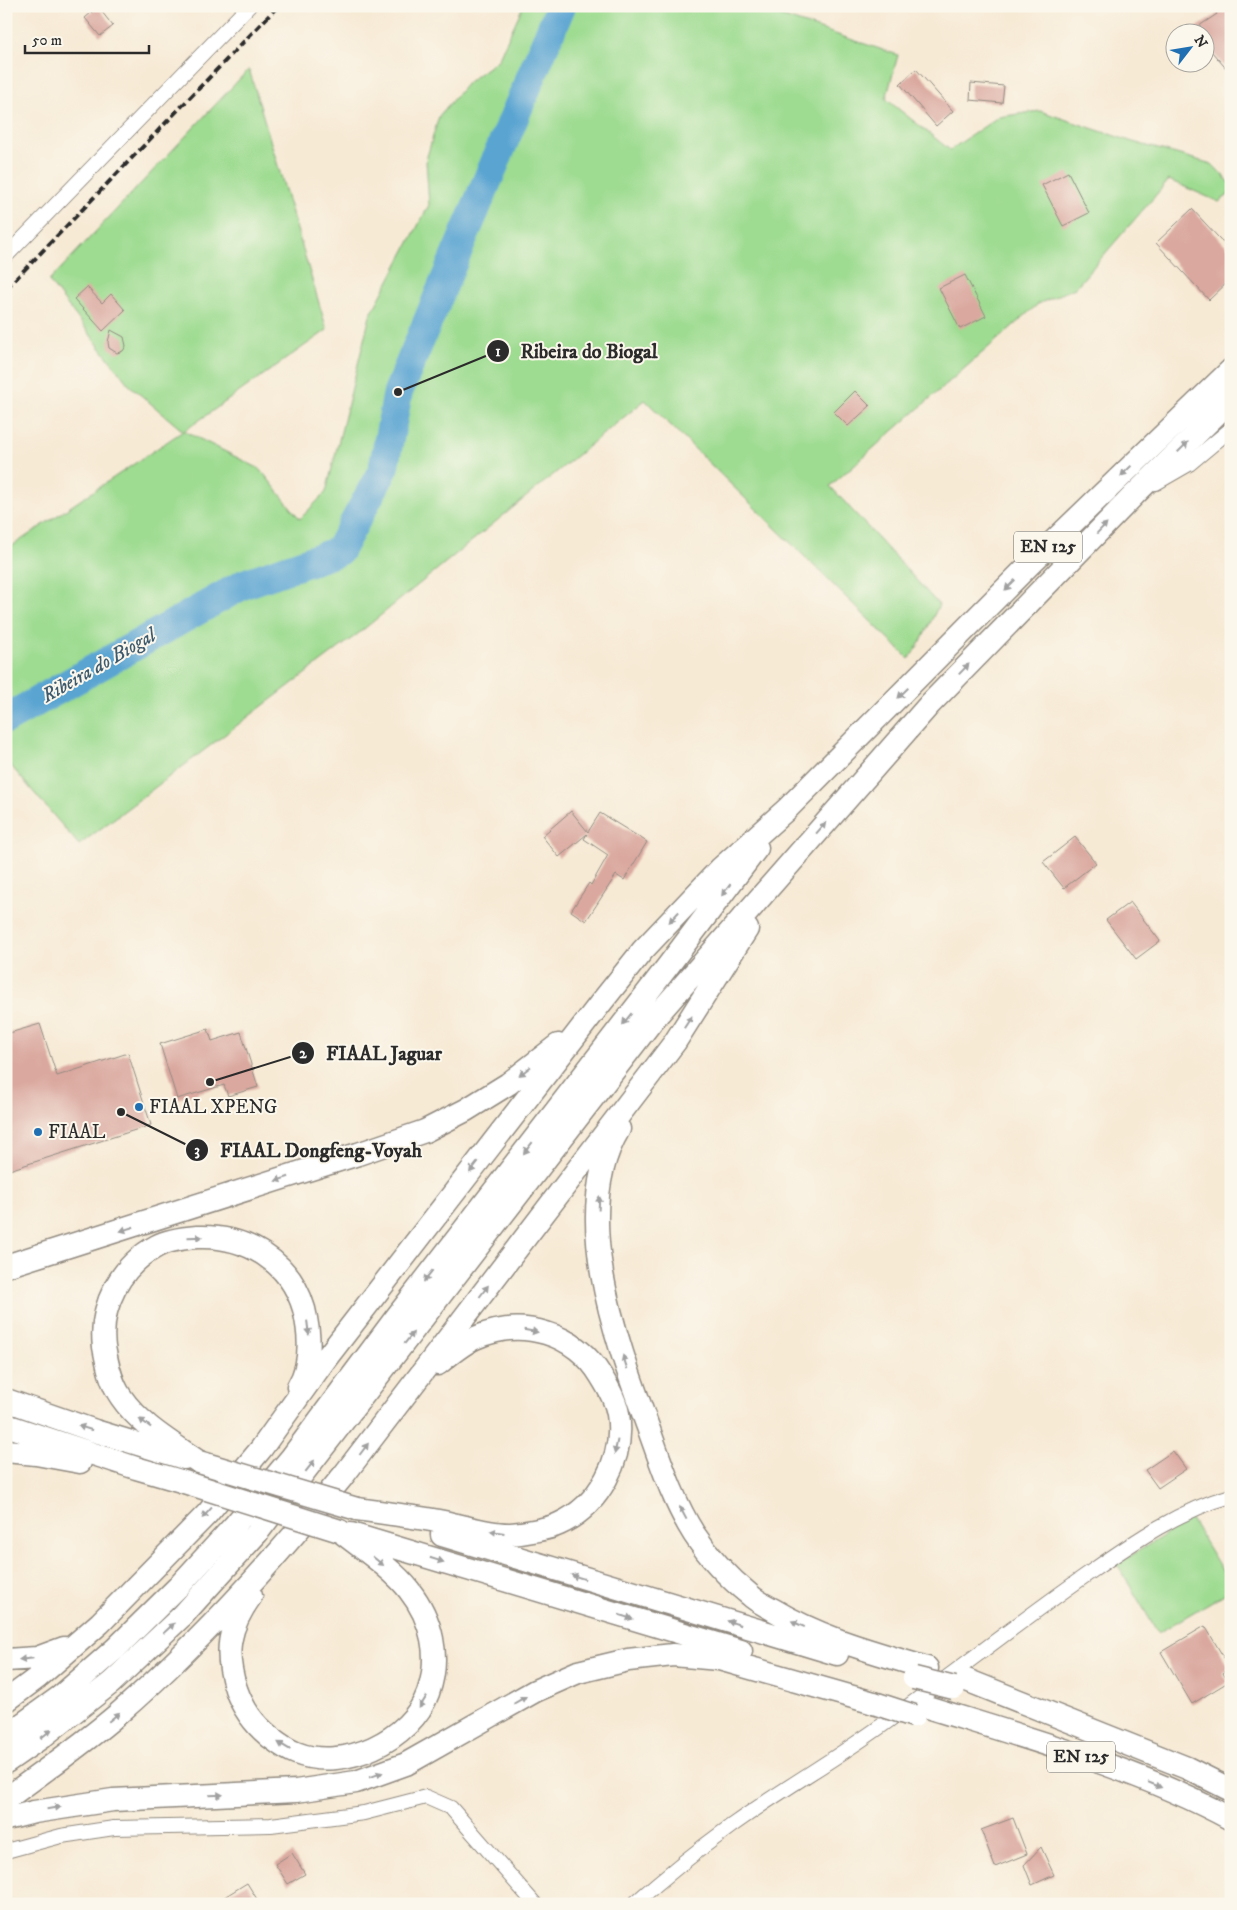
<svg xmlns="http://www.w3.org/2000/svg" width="1237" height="1910" viewBox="0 0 1237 1910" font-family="'IM FELL DW Pica',serif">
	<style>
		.green { fill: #9edc91; stroke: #64845e }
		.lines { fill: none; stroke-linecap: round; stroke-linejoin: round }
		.river { stroke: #5aa4d2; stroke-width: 30 }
		.building { fill: #daa89f }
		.minor-casing { stroke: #918a80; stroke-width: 16 }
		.primary-casing { stroke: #918a80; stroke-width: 25 }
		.minor { stroke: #fff; stroke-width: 14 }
		.primary { stroke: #fff; stroke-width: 22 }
		.rail { stroke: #2b2b2b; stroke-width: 4; stroke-dasharray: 8 4; stroke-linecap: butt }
		.primary-bridge-casing { stroke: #918a80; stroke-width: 25; stroke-linecap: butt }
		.primary-bridge { stroke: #fff; stroke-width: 22 }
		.oneway { fill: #a0a0a0 }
		.poi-dot { fill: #1f6fb2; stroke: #fbf7ec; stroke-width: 2 }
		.labels { text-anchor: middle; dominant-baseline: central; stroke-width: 4; stroke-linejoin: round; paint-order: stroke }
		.shield { fill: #fbf7ec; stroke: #696865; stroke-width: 1 }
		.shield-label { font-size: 18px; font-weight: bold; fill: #2b2b2b }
		.poi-label { font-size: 19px; fill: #2b2b2b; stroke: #fbf7ec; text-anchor: start }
		.water-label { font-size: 20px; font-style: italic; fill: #3e5b6e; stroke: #fbf7ec }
		.leader { fill: none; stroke: #2b2b2b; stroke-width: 2 }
		.callout-dot { fill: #2b2b2b; stroke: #fbf7ec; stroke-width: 2 }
		.mark-label { font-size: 15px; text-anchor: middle; font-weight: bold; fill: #fff }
		.callout-label { font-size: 20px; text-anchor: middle; font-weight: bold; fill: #2b2b2b; stroke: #fbf7ec; stroke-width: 4; stroke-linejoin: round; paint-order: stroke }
	</style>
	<rect width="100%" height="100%" fill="#fbf7ec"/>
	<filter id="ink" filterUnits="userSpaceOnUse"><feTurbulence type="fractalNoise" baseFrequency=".02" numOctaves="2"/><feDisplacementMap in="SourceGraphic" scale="10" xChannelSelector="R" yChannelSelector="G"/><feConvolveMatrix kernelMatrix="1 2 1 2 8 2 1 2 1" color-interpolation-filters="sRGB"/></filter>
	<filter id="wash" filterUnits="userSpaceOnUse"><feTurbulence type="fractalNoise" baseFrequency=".0096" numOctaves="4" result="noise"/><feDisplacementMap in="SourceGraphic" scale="20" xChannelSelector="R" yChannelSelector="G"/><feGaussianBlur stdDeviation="1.12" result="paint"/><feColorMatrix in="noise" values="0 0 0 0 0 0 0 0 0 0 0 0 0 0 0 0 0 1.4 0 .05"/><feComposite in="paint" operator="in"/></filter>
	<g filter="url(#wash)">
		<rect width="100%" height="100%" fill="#f7ead5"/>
		<path class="green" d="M523 6H759L781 16 898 55 886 99 950 150 998 117 1040 111 1133 142 1212 164 1231 184V193L1219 202 1169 180 1075 288 1038 304 830 486 939 605 921 641 909 659 645 400 359 633 79 845 6 760V550L183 431 129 385 49 281 249 69 327 330 184 431 260 469 300 519 326 492 370 316 429 205 426 160 439 116 468 82 498 60Z
			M1191 1519 1231 1585V1590L1158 1633 1117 1564Z"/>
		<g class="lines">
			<path class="river" d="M6 719 244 584 339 551 383 470 398 392 561 6"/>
		</g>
		<g id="blocks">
			<path class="building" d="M1211 6H1231V74L1204 43V32H1190L1217 14Z
				M98 7 113 26 100 36 85 18Z
				M916 69 953 111 936 126 900 84Z
				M971 83 1004 86 1002 103 970 100Z
				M1068 172 1089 213 1063 226 1042 185Z
				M1192 209 1231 251V279L1209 300 1156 243Z
				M965 275 986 316 960 329 939 288Z
				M87 287 102 303 111 294 125 310 103 331 74 299Z
				M111 330 124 337 126 346 123 351 117 353 109 348 108 342Z
				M855 391 870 406 848 426 834 412Z
				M571 811 588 832 600 813 647 842 624 880 616 875 586 921 571 911 589 883 591 885 608 855 584 839 587 834 559 857 542 836Z
				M1075 837 1096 863 1064 888 1043 862Z
				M1130 902 1160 941 1136 959 1106 920Z
				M40 1024 57 1076 128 1053 151 1125 6 1171V1034Z
				M208 1029 212 1041 241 1032 258 1087 228 1096 224 1085 177 1099 160 1044Z
				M1173 1451 1186 1469 1158 1488 1145 1470Z
				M1205 1626 1230 1668 1223 1673 1228 1682 1192 1704 1161 1652Z
				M1013 1818 1027 1854 995 1867 981 1830Z
				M1041 1847 1054 1875 1032 1885 1024 1865Z
				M292 1853 305 1874 288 1884 275 1864Z
				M247 1883 260 1904H213Z"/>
		</g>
	</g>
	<g filter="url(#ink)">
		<use href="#blocks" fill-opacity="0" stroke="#918a80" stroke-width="1"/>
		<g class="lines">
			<defs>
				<path id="minor" d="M6 256 249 6
					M1156 483 1189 464 1231 429
					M6 1851 61 1836 114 1828 271 1825 364 1813 426 1797 451 1808 535 1904
					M634 1904C665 1876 698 1850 731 1826 782 1789 838 1758 888 1721 957 1671 1023 1619 1092 1571 1135 1541 1180 1510 1231 1496"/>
				<path id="primary" d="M619 1129C568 1213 617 1342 648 1427 661 1463 673 1501 694 1534 709 1557 729 1578 750 1595 756 1601 765 1605 772 1609 820 1638 873 1652 927 1668
					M6 1266 358 1154 425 1131 466 1110 508 1084 558 1045
					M6 1400 95 1431 184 1458
					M6 1425 136 1468 181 1481
					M6 1451 36 1454 80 1462
					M199 1462C172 1443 140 1425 121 1397 111 1383 107 1363 104 1347 99 1306 120 1266 157 1246 168 1240 185 1238 197 1237 246 1235 290 1261 304 1309 310 1334 312 1364 298 1387
					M357 1509C386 1513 415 1517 444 1522 465 1526 489 1535 511 1534 524 1533 548 1529 559 1524 599 1506 625 1458 618 1414 616 1401 608 1387 601 1376 575 1333 522 1317 475 1338 462 1344 450 1354 438 1364
					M351 1534 741 1651
					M442 1535 837 1654
					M251 1596C228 1628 224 1652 236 1689 243 1709 253 1723 270 1737 278 1743 287 1750 296 1753 343 1772 411 1740 428 1693 441 1657 432 1619 409 1590 394 1570 360 1547 340 1531
					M6 1660 37 1658 64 1648
					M964 1679 1187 1768 1231 1790
					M6 1701 37 1678 100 1623 207 1514 261 1449 324 1361 600 1004 643 950 720 869 787 809 1031 563 1231 370
					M927 1707C1027 1738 1139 1769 1231 1819
					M6 1736 60 1697 115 1649 178 1587 234 1526 291 1458 395 1319 668 966 757 848
					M6 1762 42 1737 111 1683 182 1616 257 1533 652 1021 930 704 1135 494 1231 400
					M6 1799C44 1771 83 1744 118 1714 201 1642 274 1561 343 1476L675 1042 747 929
					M6 1819 34 1812 113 1800 296 1791 356 1782 406 1764 535 1691 578 1672 628 1660 673 1655 719 1659 874 1703"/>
			</defs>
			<use href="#minor" class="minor-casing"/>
			<use href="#primary" class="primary-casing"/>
			<use href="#minor" class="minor"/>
			<use href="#primary" class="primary"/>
			<path class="rail" d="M6 289 278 6"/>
			<defs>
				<path id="primary-bridge" d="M199 1462 357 1509
					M181 1481 340 1531
					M914 1678 954 1688
					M874 1703 914 1716"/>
			</defs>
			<use href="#primary-bridge" class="primary-bridge-casing"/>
			<use href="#primary-bridge" class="primary-bridge"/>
		</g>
		<defs><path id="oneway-solid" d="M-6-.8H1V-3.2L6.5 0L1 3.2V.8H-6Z" transform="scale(1.25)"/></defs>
		<g class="oneway">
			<use href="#oneway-solid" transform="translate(1183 447) rotate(-45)"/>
			<use href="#oneway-solid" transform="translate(1126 471) rotate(136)"/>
			<use href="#oneway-solid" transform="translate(1102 528) rotate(-46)"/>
			<use href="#oneway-solid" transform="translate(1010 585) rotate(135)"/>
			<use href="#oneway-solid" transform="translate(964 669) rotate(-46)"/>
			<use href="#oneway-solid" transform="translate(903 693) rotate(135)"/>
			<use href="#oneway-solid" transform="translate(821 828) rotate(-49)"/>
			<use href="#oneway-solid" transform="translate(726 890) rotate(127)"/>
			<use href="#oneway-solid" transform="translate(674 917) rotate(133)"/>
			<use href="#oneway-solid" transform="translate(627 1019) rotate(128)"/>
			<use href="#oneway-solid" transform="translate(688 1022) rotate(-57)"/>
			<use href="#oneway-solid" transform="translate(525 1071) rotate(143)"/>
			<use href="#oneway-solid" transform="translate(528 1148) rotate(128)"/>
			<use href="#oneway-solid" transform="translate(474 1167) rotate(128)"/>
			<use href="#oneway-solid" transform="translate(282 1179) rotate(162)"/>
			<use href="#oneway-solid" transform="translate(599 1203) rotate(-87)"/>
			<use href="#oneway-solid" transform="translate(127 1229) rotate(162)"/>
			<use href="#oneway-solid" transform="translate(195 1237) rotate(-2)"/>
			<use href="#oneway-solid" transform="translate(428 1276) rotate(128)"/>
			<use href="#oneway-solid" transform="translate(484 1291) rotate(-53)"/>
			<use href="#oneway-solid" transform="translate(308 1328) rotate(83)"/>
			<use href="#oneway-solid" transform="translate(531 1331) rotate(10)"/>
			<use href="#oneway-solid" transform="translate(409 1338) rotate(-52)"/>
			<use href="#oneway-solid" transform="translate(625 1362) rotate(-108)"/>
			<use href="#oneway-solid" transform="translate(145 1423) rotate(-144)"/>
			<use href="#oneway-solid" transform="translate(85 1428) rotate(-162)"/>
			<use href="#oneway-solid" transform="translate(616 1447) rotate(102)"/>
			<use href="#oneway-solid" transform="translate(364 1449) rotate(-53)"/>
			<use href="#oneway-solid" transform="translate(310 1466) rotate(-52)"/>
			<use href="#oneway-solid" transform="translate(207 1513) rotate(132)"/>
			<use href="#oneway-solid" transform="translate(683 1513) rotate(-118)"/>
			<use href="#oneway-solid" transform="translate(497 1532) rotate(-173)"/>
			<use href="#oneway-solid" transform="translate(437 1560) rotate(17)"/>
			<use href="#oneway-solid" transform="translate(378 1561) rotate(39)"/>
			<use href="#oneway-solid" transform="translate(578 1577) rotate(-163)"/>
			<use href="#oneway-solid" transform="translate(626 1617) rotate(17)"/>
			<use href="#oneway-solid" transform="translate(734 1623) rotate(-163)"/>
			<use href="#oneway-solid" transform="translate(798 1624) rotate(-155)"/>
			<use href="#oneway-solid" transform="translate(169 1628) rotate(-43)"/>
			<use href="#oneway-solid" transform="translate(26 1659) rotate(174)"/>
			<use href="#oneway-solid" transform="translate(520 1700) rotate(-30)"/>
			<use href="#oneway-solid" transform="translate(423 1702) rotate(122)"/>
			<use href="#oneway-solid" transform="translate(114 1717) rotate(-40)"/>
			<use href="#oneway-solid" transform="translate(46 1734) rotate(-38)"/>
			<use href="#oneway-solid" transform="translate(284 1746) rotate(-149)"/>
			<use href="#oneway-solid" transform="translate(376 1775) rotate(-20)"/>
			<use href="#oneway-solid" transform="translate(1155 1785) rotate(22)"/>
			<use href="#oneway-solid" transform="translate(216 1795) rotate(-2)"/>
			<use href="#oneway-solid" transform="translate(54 1808) rotate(-9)"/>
		</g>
	</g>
	<g class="poi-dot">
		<circle cx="139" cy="1107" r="5"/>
		<circle cx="38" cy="1132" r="5"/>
	</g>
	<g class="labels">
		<g class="shield">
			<rect x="1014" y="531.5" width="68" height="31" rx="4"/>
			<rect x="1047" y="1741.5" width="68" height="31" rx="4"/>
		</g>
		<g class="shield-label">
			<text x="1048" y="547">EN 125</text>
			<text x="1081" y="1757">EN 125</text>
		</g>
		<g class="poi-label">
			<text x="149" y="1107">FIAAL XPENG</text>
			<text x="48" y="1132">FIAAL</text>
		</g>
		<g class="water-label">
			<text transform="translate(99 666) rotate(-30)">Ribeira do Biogal</text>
		</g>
	</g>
	<path class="leader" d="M398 392L498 351M210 1082L303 1053M121 1112L197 1150"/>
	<g class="callout-dot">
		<circle cx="398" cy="392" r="5"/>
		<circle cx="210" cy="1082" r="5"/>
		<circle cx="121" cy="1112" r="5"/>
		<circle cx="498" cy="351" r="12"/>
		<circle cx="303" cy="1053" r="12"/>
		<circle cx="197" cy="1150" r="12"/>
	</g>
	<g class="mark-label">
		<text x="498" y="356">1</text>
		<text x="303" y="1058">2</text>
		<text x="197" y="1155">3</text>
	</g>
	<g class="callout-label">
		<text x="589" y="358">Ribeira do Biogal</text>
		<text x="384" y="1060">FIAAL Jaguar</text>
		<text x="321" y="1157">FIAAL Dongfeng-Voyah</text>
	</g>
	<rect width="1237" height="1910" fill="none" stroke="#fbf7ec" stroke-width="25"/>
	<g transform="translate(1190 48) rotate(59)"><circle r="24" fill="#fbf7ec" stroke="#a8a59f"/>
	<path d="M0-4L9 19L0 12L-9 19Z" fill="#1f6fb2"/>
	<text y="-8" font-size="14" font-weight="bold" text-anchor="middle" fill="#2b2b2b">N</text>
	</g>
	<path d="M25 45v8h124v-8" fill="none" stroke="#2b2b2b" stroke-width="2.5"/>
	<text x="32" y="45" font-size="15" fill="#2b2b2b" stroke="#fbf7ec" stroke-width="4" paint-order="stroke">50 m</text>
</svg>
